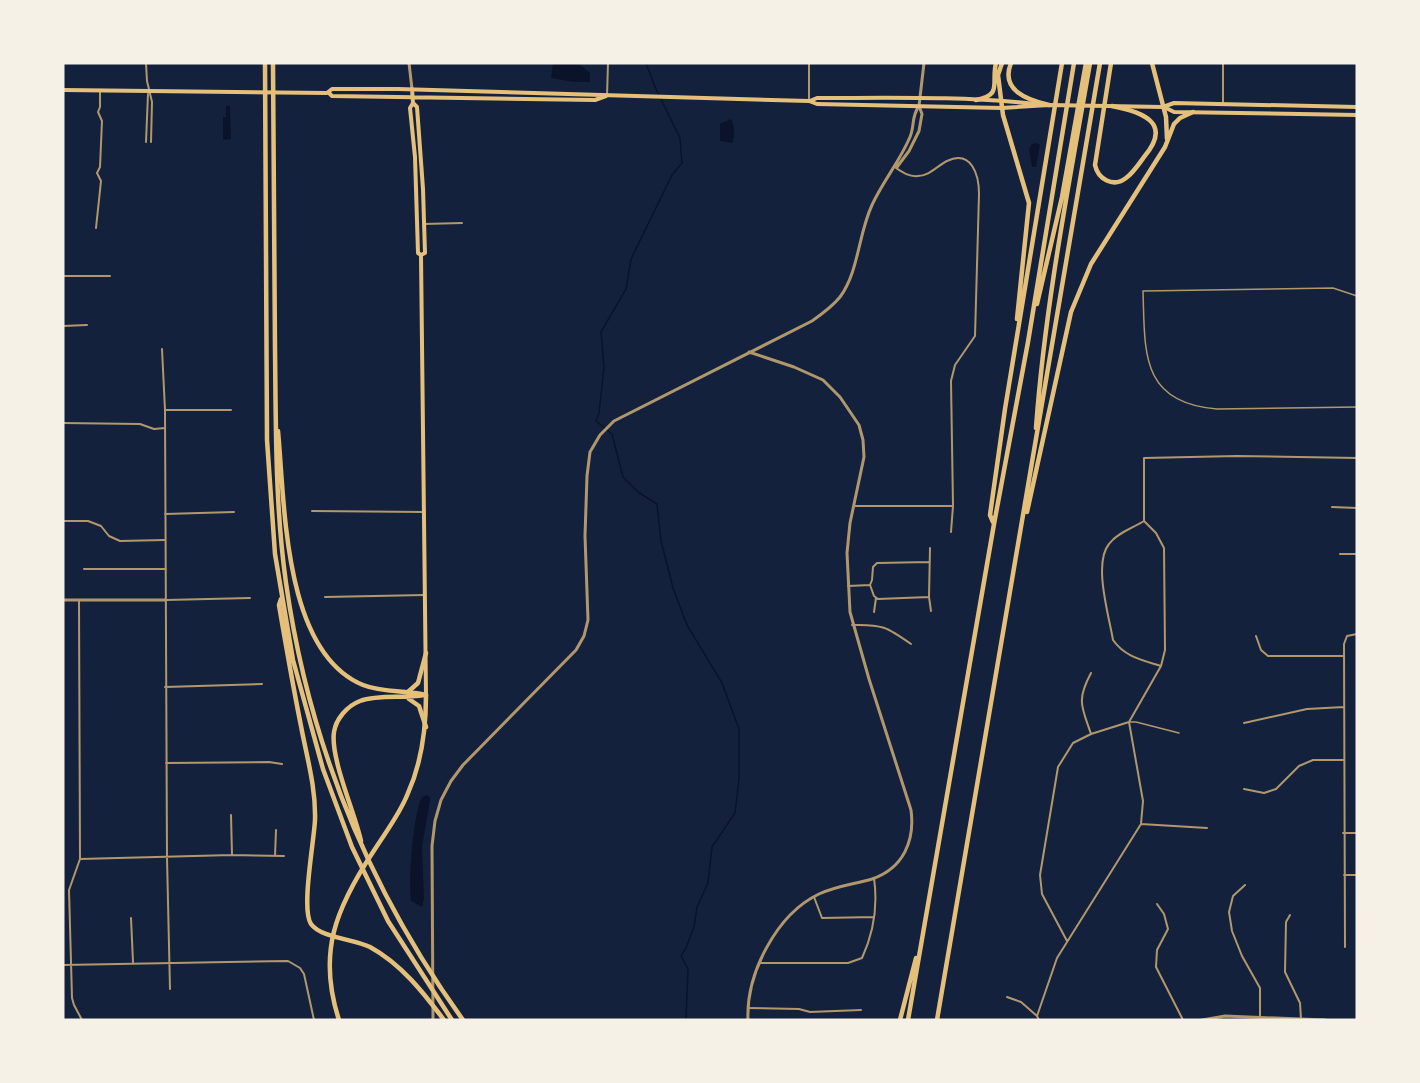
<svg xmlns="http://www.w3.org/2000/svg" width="1420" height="1083" viewBox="0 0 1420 1083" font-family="'Varela Round',sans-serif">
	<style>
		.water { fill: #0b132b }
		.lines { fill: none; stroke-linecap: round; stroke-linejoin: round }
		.stream { stroke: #0b132b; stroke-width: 1.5 }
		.service { stroke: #b1986c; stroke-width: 1.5 }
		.minor { stroke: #b1986c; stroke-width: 2 }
		.tertiary { stroke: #b1986c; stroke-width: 3 }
		.secondary { stroke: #e5c07b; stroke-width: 4 }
		.primary { stroke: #e5c07b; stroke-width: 4.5 }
		.motorway { stroke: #e5c07b; stroke-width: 4.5 }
	</style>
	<rect width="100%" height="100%" fill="#14213d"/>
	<path class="water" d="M553 63H578L590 73V82H573L551 78Z
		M226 106H230L231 139 223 140V117H226Z
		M731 119C735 125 735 137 732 143L720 141V124Z
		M1036 143 1040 145 1036 167H1032L1029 149 1032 144Z
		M427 795 430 797V801L422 847 424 899 422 907 411 901C408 882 413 813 422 797Z"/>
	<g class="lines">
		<path class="stream" d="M646 63 655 87 680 138 682 163 672 175 631 259 626 289 601 332 604 367 599 413 596 421 612 434 623 477 638 492 657 504 661 541 673 588 687 625 722 683 739 729V779L735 813 712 847 708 883 697 907 694 927 686 948 681 956 688 969 686 1020"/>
		<path class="service" d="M1357 296 1333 288 1143 291C1145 352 1140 403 1217 409L1357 407
			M1130 722H1136L1179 733"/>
		<path class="minor" d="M146 63 147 81 152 102 151 142
			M809 63V101
			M607 96 608 63
			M1223 104V63
			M146 142 148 94
			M896 168C902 172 909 177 918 176 929 176 937 166 947 161 972 149 979 176 979 194L975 336 955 365 951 381 953 506 951 532
			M424 224 462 223
			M96 228 101 181 97 173 100 167 102 121 98 112 100 107V90
			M63 276H110
			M63 326 87 325
			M162 349 165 410 167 858 170 989
			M165 410H231
			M63 423 140 424 154 429 165 428
			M854 506H953
			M1332 507 1357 508
			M312 511 424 512
			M165 514 234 512
			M63 521H88L101 526 109 536 120 541 164 540
			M1144 521C1133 528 1117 533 1109 544 1093 563 1109 616 1113 640 1125 657 1142 660 1161 666
			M930 548 929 597 931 611
			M1340 554H1357
			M84 569H166
			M870 585 874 596 878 599 929 597
			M848 586 870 585 872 580 873 567 877 563 929 562
			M325 597 424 595
			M79 600 80 859 69 890 72 998 74 1005 82 1020
			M166 600 250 598
			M874 612 876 598
			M852 625C882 624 887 627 911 644
			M1256 636 1261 650 1268 656H1344
			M1091 673C1076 701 1082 707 1091 734
			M165 687 262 684
			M1244 723 1307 709 1344 707
			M166 763 269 762 282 764
			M1244 789 1264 793 1276 789 1299 766 1313 760H1344
			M231 815 232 855
			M1141 824 1207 828
			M1343 833H1357
			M275 856 276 830
			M80 859 232 855 284 856
			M1344 875H1357
			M1245 885 1233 896 1229 912 1232 931 1242 956 1260 988V1017
			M814 897 822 918 874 917
			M1157 904 1164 914 1168 929 1157 950 1156 967 1183 1020
			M1290 915 1286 922 1285 972 1300 1003 1301 1019
			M131 918 133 962
			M1067 941 1042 894 1040 875 1058 767 1073 743 1091 734 1129 722
			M1345 947 1344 644 1347 636 1357 634
			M760 963H848L862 958C874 932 878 906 874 878
			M63 965 288 961 300 968 304 974 314 1020
			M1007 997 1021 1002 1037 1016
			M748 1008 799 1009 810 1012 861 1010
			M1039 1020 1037 1016 1057 958 1141 824 1143 801 1129 722 1161 666 1165 650 1164 548 1156 533 1144 521V458L1237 456 1357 458"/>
		<path class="tertiary" d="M409 63 412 89
			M897 167 909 151 919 131 922 114 919 106 924 63
			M63 600H166
			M433 1020 432 846 435 821 441 800 451 781 463 765 576 650 584 636 588 620 585 536 587 476 590 452 600 435 614 421 812 321C822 314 832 307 840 297 859 271 858 235 872 205 883 181 900 161 910 137 915 125 911 117 919 106
			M748 1020C746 973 777 914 819 894 836 886 855 884 872 879 904 868 915 840 911 810L869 679 850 612 847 553 850 523 864 457 863 440 859 425 840 397 823 380 794 367 749 352
			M1202 1020 1225 1016 1325 1020"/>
		<path class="secondary" d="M412 89 413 103 417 107 423 189 425 253 421 255
			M63 90 327 93 332 89H398L809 101 817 104 1002 108 1049 105 1163 107 1174 103 1357 107
			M329 93 332 96 595 100 606 96
			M810 101 817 98C890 98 963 96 1036 104
			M413 103 410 108 415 157 418 253 421 255 426 695
			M1164 107 1174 112 1357 115"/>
		<path class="primary" d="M339 1020C317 953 336 908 373 852 385 833 400 814 408 793 422 762 426 729 426 695"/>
		<path class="motorway" d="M265 63 267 440 275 554 293 660 323 769 352 847 388 921 452 1020
			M273 63C273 158 274 253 275 349 276 427 275 505 286 583 309 745 368 888 463 1020
			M1002 63 998 75 1003 115 1029 203 1017 319
			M1011 63C1000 90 1027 100 1049 105
			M1111 63 1095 165C1098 179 1113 188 1126 178 1133 173 1139 164 1144 157 1173 123 1143 112 1112 106
			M1152 63 1166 117 1167 139
			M976 100C1003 95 991 83 996 63
			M1037 304 1062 197 1086 63
			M1036 428C1045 305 1069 184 1090 63
			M278 431C285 504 283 652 363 685 383 693 406 690 426 695
			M1027 512 1071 312 1091 264 1165 147 1174 124 1180 118 1193 112
			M993 522 990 515 1005 409 1062 63
			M281 599 279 605C286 646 293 686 301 726 307 758 316 788 315 820 314 842 301 909 311 924 321 938 354 939 370 947 401 964 423 992 444 1020
			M409 691 418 683 426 653
			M409 699 419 706 426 727
			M361 841C355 813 330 758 334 732 336 719 347 706 360 701 380 694 404 699 424 695
			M900 1020 916 958
			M908 1020 994 524 1028 342 1074 63
			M937 1020 1100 63"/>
	</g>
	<rect width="1420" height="1083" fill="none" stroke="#f6f1e7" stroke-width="129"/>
</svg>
